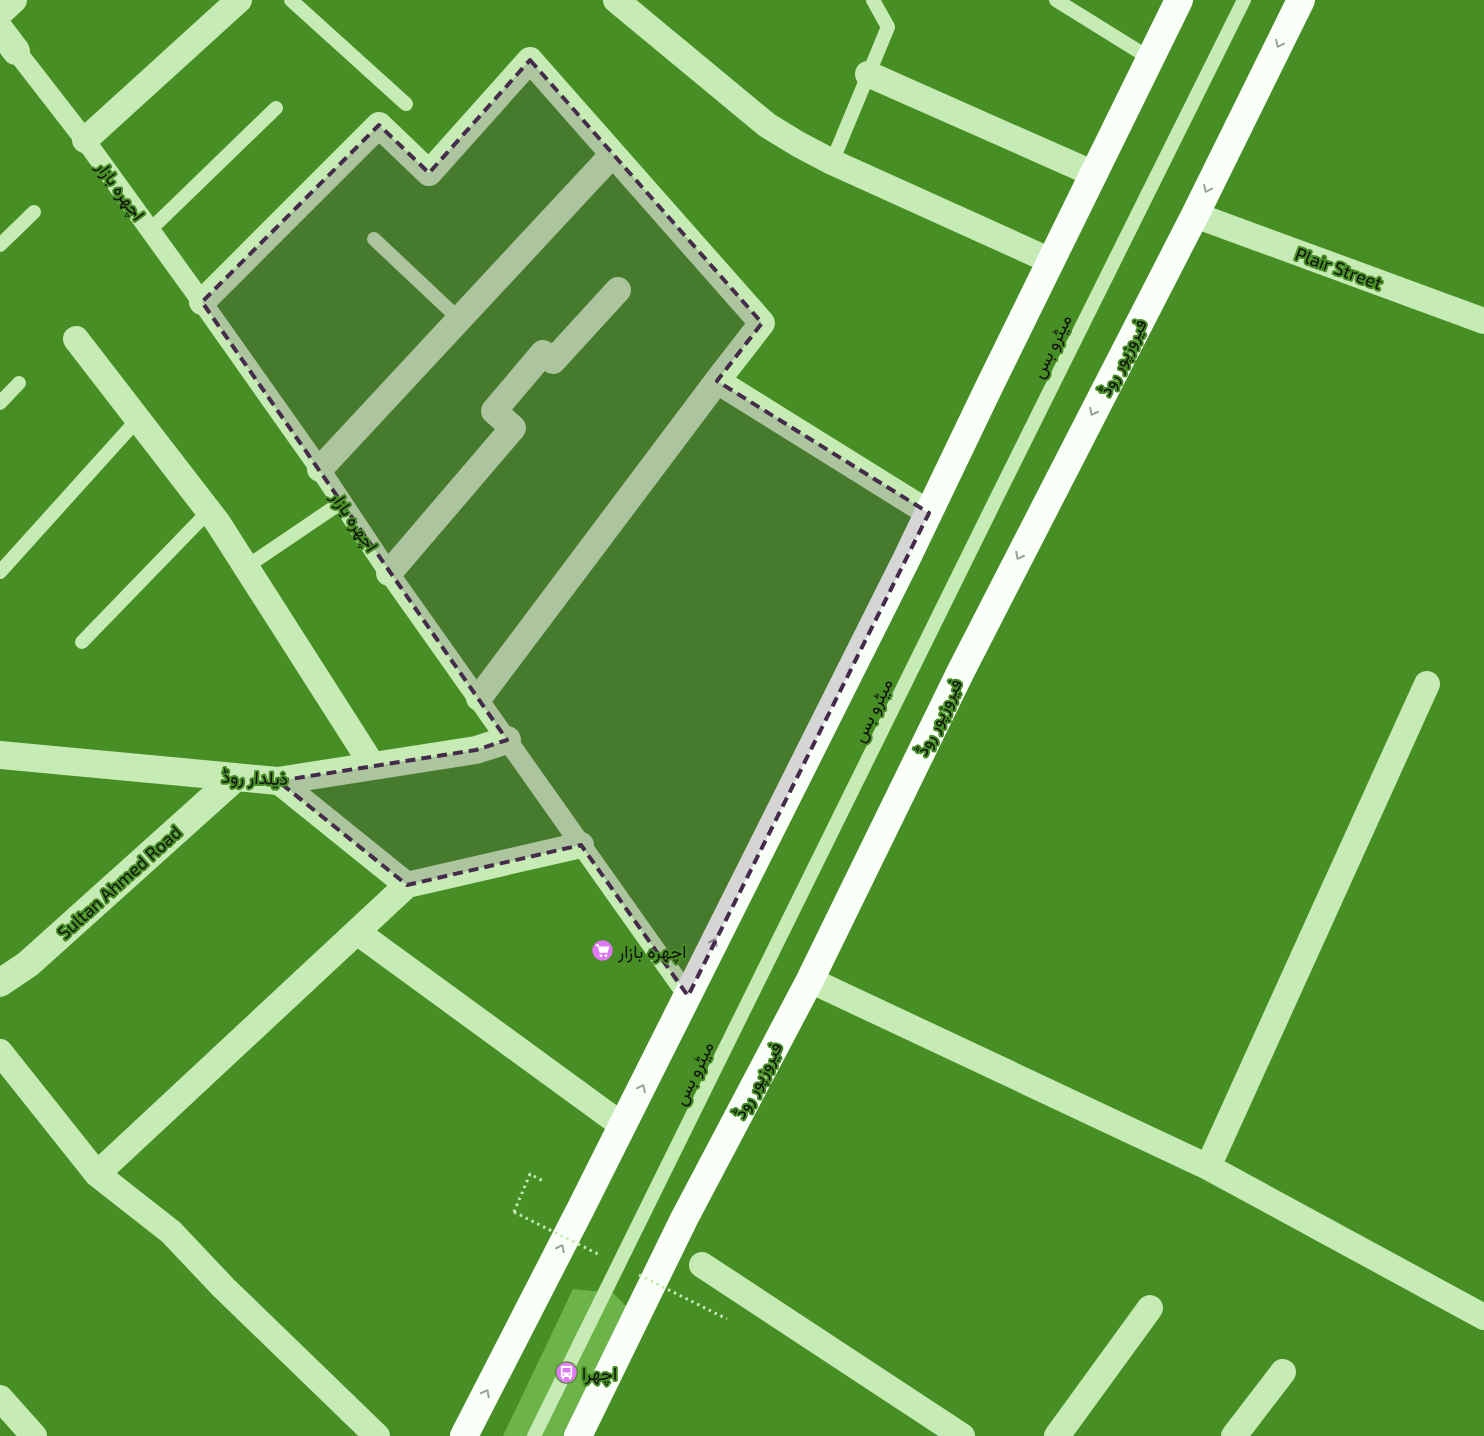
<svg xmlns="http://www.w3.org/2000/svg" width="1484" height="1436" viewBox="0 0 1484 1436" font-family="'Exo 2',Vazirmatn,sans-serif">
	<style>
		.building { fill: #6cb349 }
		.lines { fill: none; stroke-linecap: round; stroke-linejoin: round }
		.path { stroke: #c7ebb4; stroke-width: 3; stroke-dasharray: 2.5 4; stroke-linecap: butt }
		.service { stroke: #c7ebb4; stroke-width: 14 }
		.pedestrian { stroke: #c7ebb4; stroke-width: 20 }
		.minor { stroke: #c7ebb4; stroke-width: 26 }
		.tertiary { stroke: #c7ebb4; stroke-width: 28 }
		.primary { stroke: #fafff9; stroke-width: 28 }
		.path-bridge { stroke: #c7ebb4; stroke-width: 3; stroke-dasharray: 2.5 4; stroke-linecap: butt }
		.service-bridge { stroke: #c7ebb4; stroke-width: 14 }
		.oneway { stroke: #9da09c }
		.marked { fill: #442b4a; fill-opacity: 0.2; stroke: #442b4a; stroke-width: 4; stroke-dasharray: 10 6; stroke-linejoin: round }
		.labels { text-anchor: middle; dominant-baseline: central; stroke-width: 4; stroke-linejoin: round; paint-order: stroke }
		.street-label { font-size: 18px; fill: #111; stroke: #478e25 }
		.poi-label { font-size: 18px; fill: #111; stroke: #478e25; text-anchor: start }
	</style>
	<rect width="100%" height="100%" fill="#478e25"/>
	<path class="building" d="M573 1289 613 1293 629 1309 567 1436H503Z"/>
	<g class="lines">
		<path class="path" d="M514 1212 530 1174 543 1181"/>
		<path class="service" d="M291 0 406 104
			M1056 0 1151 59
			M832 162 888 27 873 0
			M150 230 276 108
			M374 239 459 319
			M0 245 34 212
			M0 403 19 383
			M246 567 342 502
			M0 572 138 419
			M82 642 209 511"/>
		<path class="pedestrian" d="M16 51 85 140 202 302 320 469 389 573 688 996"/>
		<path class="minor" d="M616 0 767 125 798 144 832 162 1051 261
			M0 13 14 0
			M868 74 1094 174
			M85 140 239 0
			M1195 215 1484 321
			M202 302 379 125 429 173 530 60 762 323 717 381
			M76 339 218 523 373 766
			M320 469 613 154
			M389 573 513 428 494 411 543 353 553 361 618 290
			M479 698 717 381 929 513
			M278 781 407 885
			M357 932 623 1126
			M810 980 1208 1167 1484 1317
			M0 1052 97 1174 171 1232 224 1288 377 1436
			M1208 1167 1427 684
			M97 1174 407 885 581 845
			M702 1265 962 1436
			M0 1398 34 1436
			M1057 1436 1150 1308
			M1234 1436 1283 1372"/>
		<path class="tertiary" d="M0 30 16 51
			M0 755 278 781 476 750 507 740
			M0 983 28 964 236 777"/>
		<path class="primary" d="M464 1436 580 1210 906 560 989 387 1179 0
			M578 1436 684 1219 810 980 960 673 1195 215 1301 0"/>
		<path class="path-bridge" d="M514 1212 598 1254
			M639 1275 727 1319"/>
		<path class="service-bridge" d="M534 1436 999 493 1244 0"/>
	</g>
	<defs><path id="oneway-chevron" d="M-2-3.5L2.5 0L-2 3.5" fill="none" stroke-width="1.6" stroke-linecap="round" stroke-linejoin="round" transform="scale(1.25)"/></defs>
	<g class="oneway">
		<use href="#oneway-chevron" transform="translate(1279 44) rotate(116)"/>
		<use href="#oneway-chevron" transform="translate(1207 189) rotate(116)"/>
		<use href="#oneway-chevron" transform="translate(1093 412) rotate(117)"/>
		<use href="#oneway-chevron" transform="translate(1019 556) rotate(117)"/>
		<use href="#oneway-chevron" transform="translate(714 942) rotate(-63)"/>
		<use href="#oneway-chevron" transform="translate(642 1088) rotate(-63)"/>
		<use href="#oneway-chevron" transform="translate(561 1248) rotate(-63)"/>
		<use href="#oneway-chevron" transform="translate(486 1393) rotate(-63)"/>
	</g>
	<path class="marked" d="M530 60 762 323 717 381 929 513 688 996 581 845 407 885 278 781 476 750 507 740 202 302 379 125 429 173Z"/>
	<defs>
		<symbol id="supermarket-disc" viewBox="-11 -11 22 22"><circle r="9.5" fill="#df78f5" stroke="#478e25"/><path d="M-6-5.5h2.5l.6 2H6L4.5 2H-2.5L-4.4-4H-6ZM-1.5 3.2a1.3 1.3 0 1 0 .1 0ZM3 3.2a1.3 1.3 0 1 0 .1 0Z" fill="#fff"/></symbol>
		<symbol id="bus-disc" viewBox="-11 -11 22 22"><circle r="9.5" fill="#df78f5" stroke="#478e25"/><path d="M-5-6H5V4H4V6H2V4H-2V6H-4V4H-5ZM-3.5-4V0h7V-4ZM-3.5 1.2v1.5H-2V1.2ZM2 1.2v1.5H3.5V1.2Z" fill="#fff"/></symbol>
	</defs>
	<g fill-rule="evenodd">
		<use href="#supermarket-disc" x="590" y="938" width="25" height="25"/>
		<use href="#bus-disc" x="554" y="1360" width="25" height="25"/>
	</g>
	<g class="labels">
		<g class="street-label">
			<text transform="translate(121 190) rotate(54)">اچھرہ بازار</text>
			<text transform="translate(1339 268) rotate(20)">Plair Street</text>
			<text transform="translate(1051 346) rotate(-64)">میٹرو بس</text>
			<text transform="translate(1122 357) rotate(-63)">فیروزپور روڈ</text>
			<text transform="translate(355 521) rotate(56)">اچھرہ بازار</text>
			<text transform="translate(872 710) rotate(-64)">میٹرو بس</text>
			<text transform="translate(938 717) rotate(-64)">فیروزپور روڈ</text>
			<text transform="translate(255 777) rotate(2)">ذیلدار روڈ</text>
			<text transform="translate(119 882) rotate(-42)">Sultan Ahmed Road</text>
			<text transform="translate(693 1073) rotate(-64)">میٹرو بس</text>
			<text transform="translate(757 1080) rotate(-62)">فیروزپور روڈ</text>
		</g>
		<g class="poi-label">
			<text x="618" y="951">اچھرہ بازار</text>
			<text x="582" y="1373">اچھرا</text>
		</g>
	</g>
</svg>
